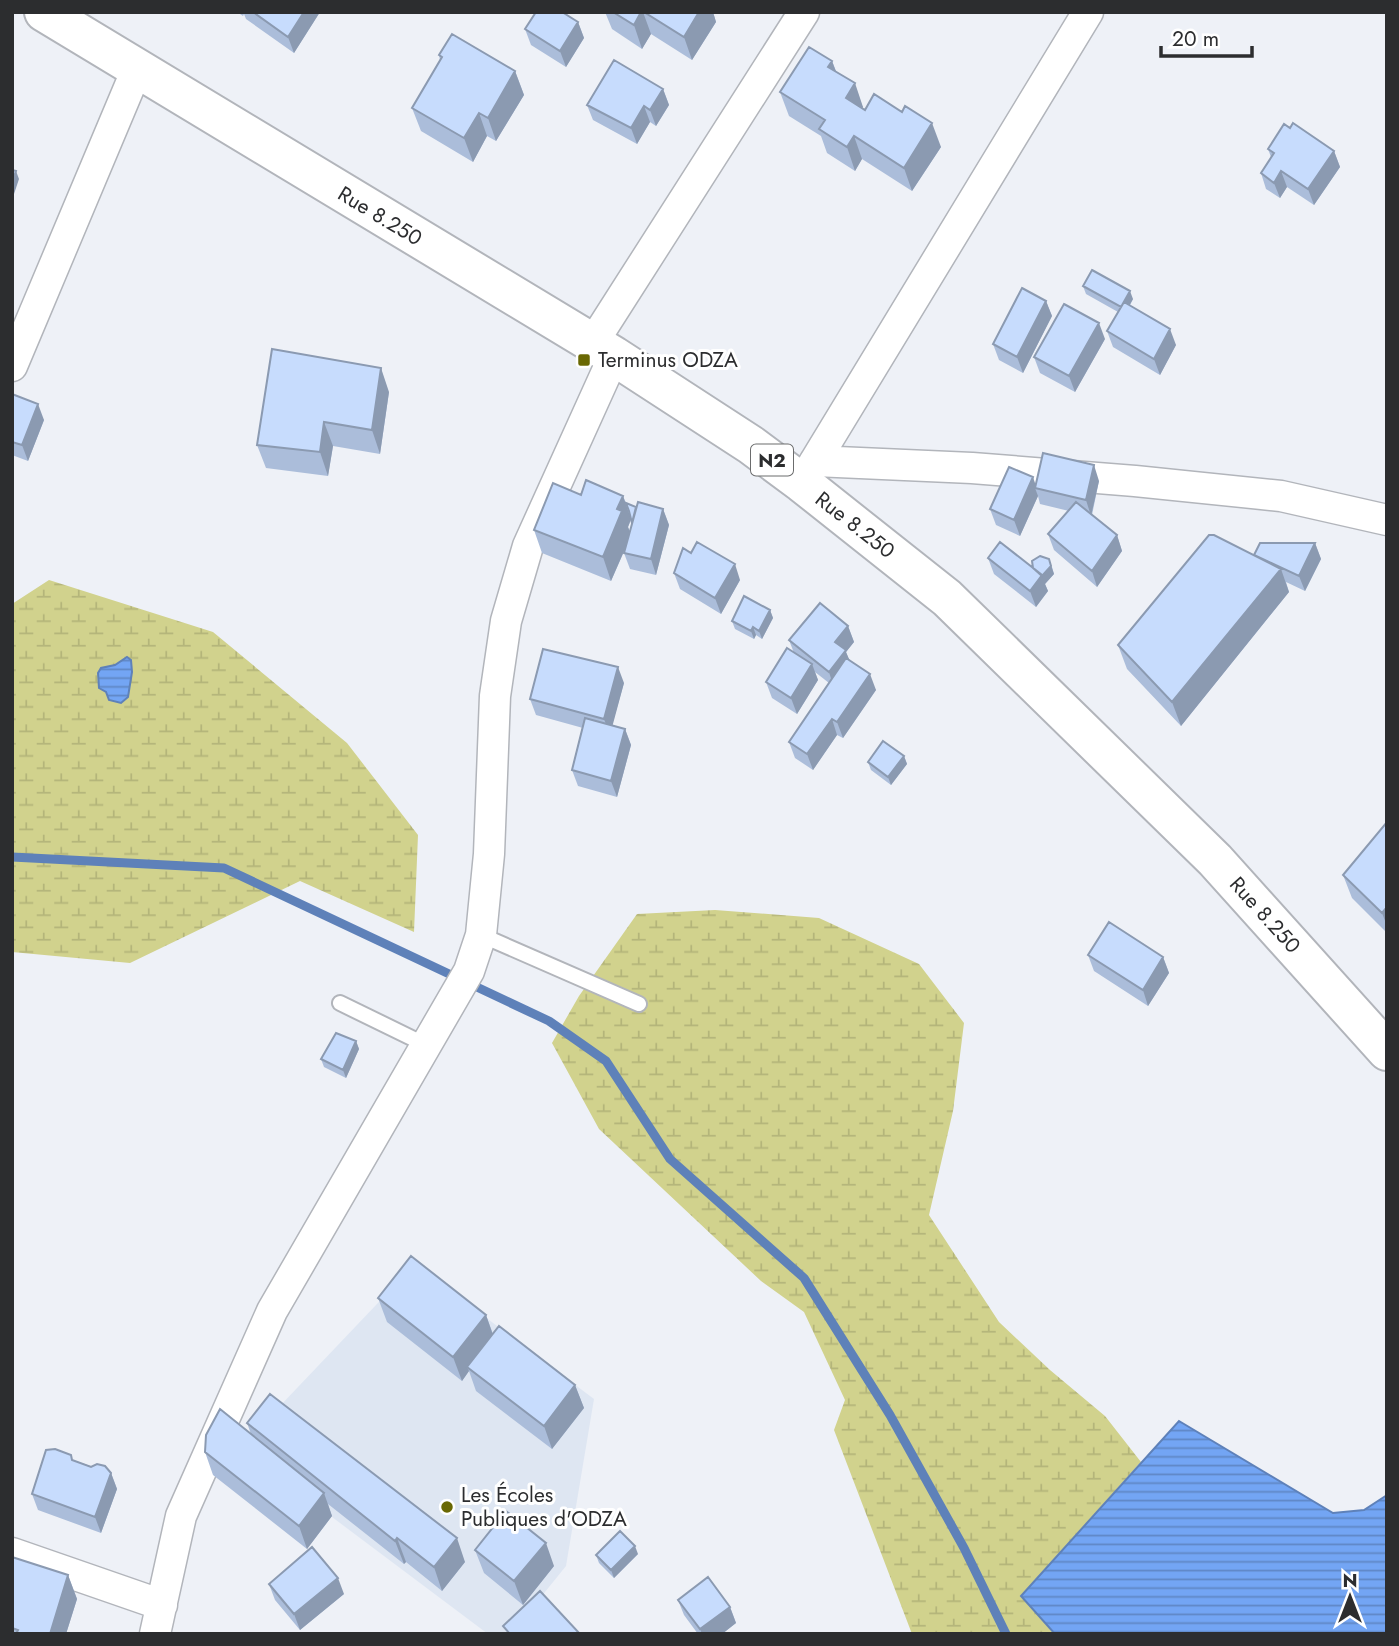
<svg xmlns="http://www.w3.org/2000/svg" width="1399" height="1646" viewBox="0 0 1399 1646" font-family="Jost,sans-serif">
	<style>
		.built { fill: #dee6f2 }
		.wetland { fill: url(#wetland-marsh) }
		.water { fill: url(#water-rules); stroke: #5e81b9; stroke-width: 2 }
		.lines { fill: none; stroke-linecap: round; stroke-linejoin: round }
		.stream { stroke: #5e81b9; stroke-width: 9 }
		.service-casing { stroke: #b2b5bb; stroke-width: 18 }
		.minor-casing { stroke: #b2b5bb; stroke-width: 33 }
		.trunk-casing { stroke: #b2b5bb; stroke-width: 42 }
		.service { stroke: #fff; stroke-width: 14 }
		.minor { stroke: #fff; stroke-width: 30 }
		.trunk { stroke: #fff; stroke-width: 38 }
		.wall { fill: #abbdda; fill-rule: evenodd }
		.shaded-wall { fill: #8b9ab1 }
		.building { fill: #c7dcfd; stroke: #8b9ab1; stroke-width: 2 }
		.poi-dot { fill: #696803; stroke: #fff; stroke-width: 2.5 }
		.labels { text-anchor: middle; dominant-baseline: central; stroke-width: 6; stroke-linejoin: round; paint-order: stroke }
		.shield { fill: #fff; stroke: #6b6c6d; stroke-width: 2 }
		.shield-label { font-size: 19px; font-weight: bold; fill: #2c2d2f }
		.street-label { font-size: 21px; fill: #2c2d2f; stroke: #fff }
		.poi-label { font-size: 21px; fill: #2c2d2f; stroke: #fff; text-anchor: start }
	</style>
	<defs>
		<pattern id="wetland-marsh" width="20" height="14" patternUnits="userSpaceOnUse" patternTransform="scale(1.75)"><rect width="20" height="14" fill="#d1d28d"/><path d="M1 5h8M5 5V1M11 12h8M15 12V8" fill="none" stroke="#b4b57a"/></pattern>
		<pattern id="water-rules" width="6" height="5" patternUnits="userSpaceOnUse" patternTransform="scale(1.75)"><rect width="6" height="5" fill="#73a5f4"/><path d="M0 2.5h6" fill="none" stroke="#5f87c6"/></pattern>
	</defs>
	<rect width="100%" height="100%" fill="#eef1f7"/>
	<path class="built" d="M415 1264 594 1399 566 1566 511 1634H488L240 1448Z"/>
	<path class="wetland" d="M49 580 213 632 347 743 418 835 414 932 300 881 130 963 12 952V604Z
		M715 910 819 918 919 964 964 1023 953 1111 929 1215 999 1322 1050 1370 1105 1416 1141 1462 1021 1596 1055 1634H912L834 1430 845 1400 804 1312 761 1281 599 1129 552 1043 579 996 637 914Z"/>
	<path class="water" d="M127 657 131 660 132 672 128 697 121 703 109 700 106 692 99 688 98 673 101 668 115 665Z
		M1179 1421 1333 1513 1364 1510 1387 1495V1634H1055L1021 1596Z"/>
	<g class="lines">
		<path class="stream" d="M12 857 224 868 549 1021 606 1061 670 1159 804 1278 890 1415 964 1548 1006 1634"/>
		<defs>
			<path id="service" d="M481 935 639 1004
				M340 1003 426 1045"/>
			<path id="minor" d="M592 344 804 12
				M12 366 137 69
				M815 461 972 468 1135 481 1281 496 1387 520
				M806 476 1088 12
				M12 1553 162 1605
				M155 1634 181 1516 272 1311 469 971 481 935 489 854 495 696 506 621 528 546 614 356"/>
			<path id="trunk" d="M44 12 614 356 751 445 802 483 947 598 1215 860 1387 1051"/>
		</defs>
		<use href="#service" class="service-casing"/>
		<use href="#minor" class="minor-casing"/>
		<use href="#trunk" class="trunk-casing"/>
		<use href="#service" class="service"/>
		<use href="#minor" class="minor"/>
		<use href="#trunk" class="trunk"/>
	</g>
	<path class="wall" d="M237 12H320L294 53 246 19 244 14 243 16Z
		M605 12H713L716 22 692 60 651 34 642 49 612 29Z
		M578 22 584 38 566 67 531 45 525 29Z
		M439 55 515 71 524 95 496 141 487 136 473 162 421 131 412 108 440 60Z
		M832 61 836 71 863 107 862 108 941 147 912 191 862 159 855 171 827 153 821 136 789 116 780 92Z
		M663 89 669 105 656 126 650 122 637 144 593 120 587 105Z
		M1268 149 1334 151 1340 167 1314 205 1287 187 1280 198 1266 189 1261 173 1271 157Z
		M1083 286 1133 299 1130 305 1176 345 1160 375 1113 347 1107 331 1118 312 1086 294Z
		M1046 301 1052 316 1023 373 999 360 993 344Z
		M1105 339 1075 392 1040 373 1034 357Z
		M389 392 380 454 333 446 328 476 266 468 257 445Z
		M12 394 44 420 28 461 12 455Z
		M1099 481 1092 515 1117 535 1122 551 1097 587 1054 550 1048 534 1069 511 1040 504 1038 496 1020 536 996 525 990 509 1036 484Z
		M581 495 623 496 626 503 636 507 663 509 669 525 656 575 630 569 624 553 626 547 611 581 542 553 534 530ZM631 520 632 523 630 532 628 527Z
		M1315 543 1321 559 1305 591 1286 582 1289 592 1181 726 1127 669 1118 645 1255 556Z
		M988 558 1033 568 1052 567 1054 574 1045 584 1048 591 1036 607 994 574Z
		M674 573 740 580 721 614 680 589Z
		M770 610 773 618 762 639 756 635 754 639 735 629 732 621Z
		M848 626 854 642 846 652 849 660 876 690 843 738 837 735 813 770 795 758 789 742 829 683 815 672 818 680 797 714 772 698 766 682 794 653 789 640Z
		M624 683 612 725 625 729 631 745 617 797 578 786 572 770 583 728 536 715 530 699Z
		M904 756 907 764 891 785 871 770 868 762Z
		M1387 822V933L1352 898 1343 875Z
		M1088 955 1163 957 1169 973 1148 1006 1094 971Z
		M356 1041 359 1049 346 1078 324 1067 321 1059Z
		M378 1298 486 1315 493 1334 575 1385 584 1408 552 1449 476 1391 469 1371 462 1381 387 1322Z
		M247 1423 465 1562 442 1591 406 1562 404 1564 328 1504 332 1516 307 1549 213 1475 205 1452 251 1434Z
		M73 1460 111 1473 117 1489 101 1533 38 1510 32 1494Z
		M475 1550 554 1566 523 1605 484 1573Z
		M638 1554 614 1578 599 1563 596 1555Z
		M12 1557 68 1575 77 1599 66 1634H12Z
		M269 1584 344 1594 300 1630 275 1600Z
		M678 1600 730 1607 736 1623 722 1634H698L684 1615Z"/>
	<path class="shaded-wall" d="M304 12H320L294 53 288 37Z
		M641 12H643L651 34 642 49 634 25Z
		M699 12H713L716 22 692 60 684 37Z
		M578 22 584 38 566 67 560 51Z
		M832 61 841 85 828 67Z
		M515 71 524 95 496 141 488 118Z
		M855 83 863 107 854 122 846 98Z
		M663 89 669 105 656 126 650 110Z
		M644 106 650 122 637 144 631 128Z
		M479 113 487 136 473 162 464 138Z
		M932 123 941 147 912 191 904 168Z
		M854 136 862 159 855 171 847 147Z
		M1334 151 1340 167 1314 205 1308 189Z
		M16 171 19 179 13 197 12 182Z
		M1281 171 1287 187 1280 198 1274 183Z
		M1130 291 1133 299 1124 315 1121 307Z
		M1046 301 1052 316 1023 373 1017 357Z
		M1099 323 1105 339 1075 392 1069 376Z
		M1170 329 1176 345 1160 375 1154 359Z
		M381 368 389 392 380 454 372 430Z
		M38 404 44 420 28 461 22 445Z
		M324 422 333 446 328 476 320 452Z
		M1094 465 1099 481 1091 516 1086 500Z
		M1033 477 1037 489 1035 488 1038 496 1020 536 1014 520Z
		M623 496 631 519 628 527 631 535 611 581 603 557 617 509Z
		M663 509 669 525 656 575 651 559Z
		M1117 535 1122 551 1097 587 1092 571Z
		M1315 543 1321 559 1305 591 1299 576Z
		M1049 559 1054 574 1045 584 1048 591 1036 607 1030 591 1042 575Z
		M735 564 740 580 721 614 715 598Z
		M1281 569 1289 592 1181 726 1172 702Z
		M770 610 773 618 762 639 759 631Z
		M848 626 854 642 846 652 852 666 834 688 829 672 835 642Z
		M753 627 756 635 754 639 751 631Z
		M812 664 818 680 797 714 791 698Z
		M618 667 624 683 610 735 604 719Z
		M870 674 876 690 843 738 837 722Z
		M832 719 837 735 813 770 807 754Z
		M625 729 631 745 617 797 611 781Z
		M904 756 907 764 891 785 888 777Z
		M1387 907V926L1382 913Z
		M1163 957 1169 973 1148 1006 1143 990Z
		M356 1041 359 1049 346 1078 343 1070Z
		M486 1315 494 1338 467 1367 469 1371 462 1381 453 1357Z
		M575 1385 584 1408 552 1449 544 1426Z
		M111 1473 117 1489 101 1533 95 1517Z
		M324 1493 332 1516 307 1549 299 1526Z
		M397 1538 406 1562 404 1564 395 1541Z
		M457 1538 465 1562 442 1591 434 1567Z
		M546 1543 554 1566 523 1605 514 1581Z
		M635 1546 638 1554 614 1578 611 1570Z
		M68 1575 77 1599 66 1634H50Z
		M338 1578 344 1594 300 1630 294 1614Z
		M730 1607 736 1623 722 1634H702L700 1629Z"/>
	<path class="building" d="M253 12H304L288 37Z
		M536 12H562L578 22 560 51 525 29Z
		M613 12H641L634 25Z
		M644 12H699L684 37Z
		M452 34 515 71 488 118 479 113 464 138 412 108 442 57 439 55Z
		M809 47 832 61 828 67 855 83 846 98 865 110 874 94 902 112 905 106 932 123 904 168 854 136 847 147 819 129 825 120 780 92Z
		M614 60 663 89 650 110 644 106 631 128 587 105Z
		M1293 123 1334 151 1308 189 1281 171 1274 183 1261 173 1274 153 1268 149 1284 124 1290 128Z
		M12 170 16 171 12 182Z
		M1092 270 1130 291 1121 307 1083 286Z
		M1022 288 1046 301 1017 357 993 344Z
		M1124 302 1170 329 1154 359 1107 331Z
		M1064 304 1099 323 1069 376 1034 357Z
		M272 349 381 368 372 430 324 422 320 452 257 445Z
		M12 394 38 404 22 445 12 442Z
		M1043 453 1094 465 1086 500 1035 488Z
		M1009 467 1033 477 1014 520 990 509Z
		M586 480 623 496 617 509 622 511 603 557 534 530 553 483 581 495Z
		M638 502 663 509 651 559 624 553Z
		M1076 502 1117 535 1092 571 1048 534Z
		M626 503 636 507 632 523 629 511Z
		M1209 535H1214L1281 569 1172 702 1118 645Z
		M697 542 735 564 715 598 674 573 683 548 691 553Z
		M1000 542 1042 575 1030 591 988 558Z
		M1260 543H1315L1299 576 1254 555Z
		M1040 556 1049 559 1051 566 1042 576 1033 568 1032 561Z
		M744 596 770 610 759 631 753 627 751 631 732 621Z
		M820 603 848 626 835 642 846 650 829 672 789 640Z
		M787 648 812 664 791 698 766 682Z
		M543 649 618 667 604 719 530 699Z
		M846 658 870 674 837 722 832 719 807 754 789 742Z
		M585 718 625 729 611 781 572 770Z
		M883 741 904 756 888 777 868 762Z
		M1387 822V907L1382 913 1343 875Z
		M1109 922 1163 957 1143 990 1088 955Z
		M336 1033 356 1041 343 1070 321 1059Z
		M411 1256 486 1315 453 1357 378 1298Z
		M499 1326 575 1385 544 1426 467 1367Z
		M270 1394 457 1538 434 1567 397 1538 395 1541 247 1423Z
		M220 1409 324 1493 299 1526 205 1452 206 1435Z
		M55 1449 71 1455 72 1460 91 1467 97 1464 105 1466 111 1473 95 1517 32 1494 46 1450Z
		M506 1511 546 1543 514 1581 475 1550Z
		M620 1531 635 1546 611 1570 596 1555Z
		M312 1547 338 1578 294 1614 269 1584Z
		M12 1557 68 1575 50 1634H16L18 1630 12 1628Z
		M708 1577 730 1607 700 1629 678 1600Z
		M540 1591 580 1634H510L503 1626Z"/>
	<g class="poi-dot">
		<rect x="577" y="353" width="14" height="14" rx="3.5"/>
		<circle cx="447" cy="1507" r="7"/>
	</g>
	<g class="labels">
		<rect class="shield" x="751" y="444.5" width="42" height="31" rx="5"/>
		<g class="shield-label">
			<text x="772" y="460">N2</text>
		</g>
		<g class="street-label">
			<text transform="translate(380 216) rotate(31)">Rue 8.250</text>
			<text transform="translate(855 525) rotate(38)">Rue 8.250</text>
			<text transform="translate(1265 915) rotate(48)">Rue 8.250</text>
		</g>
		<g class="poi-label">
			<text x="598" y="360">Terminus ODZA</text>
			<text x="461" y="1495">Les Écoles<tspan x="461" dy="24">Publiques d'ODZA</tspan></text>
		</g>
	</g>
	<rect width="1399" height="1646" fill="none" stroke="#2c2d2f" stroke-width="28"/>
	<g transform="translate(1350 1597)" stroke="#ffffff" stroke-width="5" paint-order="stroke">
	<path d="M0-5L12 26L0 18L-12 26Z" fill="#2c2d2f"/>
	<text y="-10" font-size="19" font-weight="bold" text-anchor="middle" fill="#2c2d2f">N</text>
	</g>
	<path d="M1161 46v10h91v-10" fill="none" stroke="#2c2d2f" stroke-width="3.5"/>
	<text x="1172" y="46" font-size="21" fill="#2c2d2f" stroke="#ffffff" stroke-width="5" paint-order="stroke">20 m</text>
</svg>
